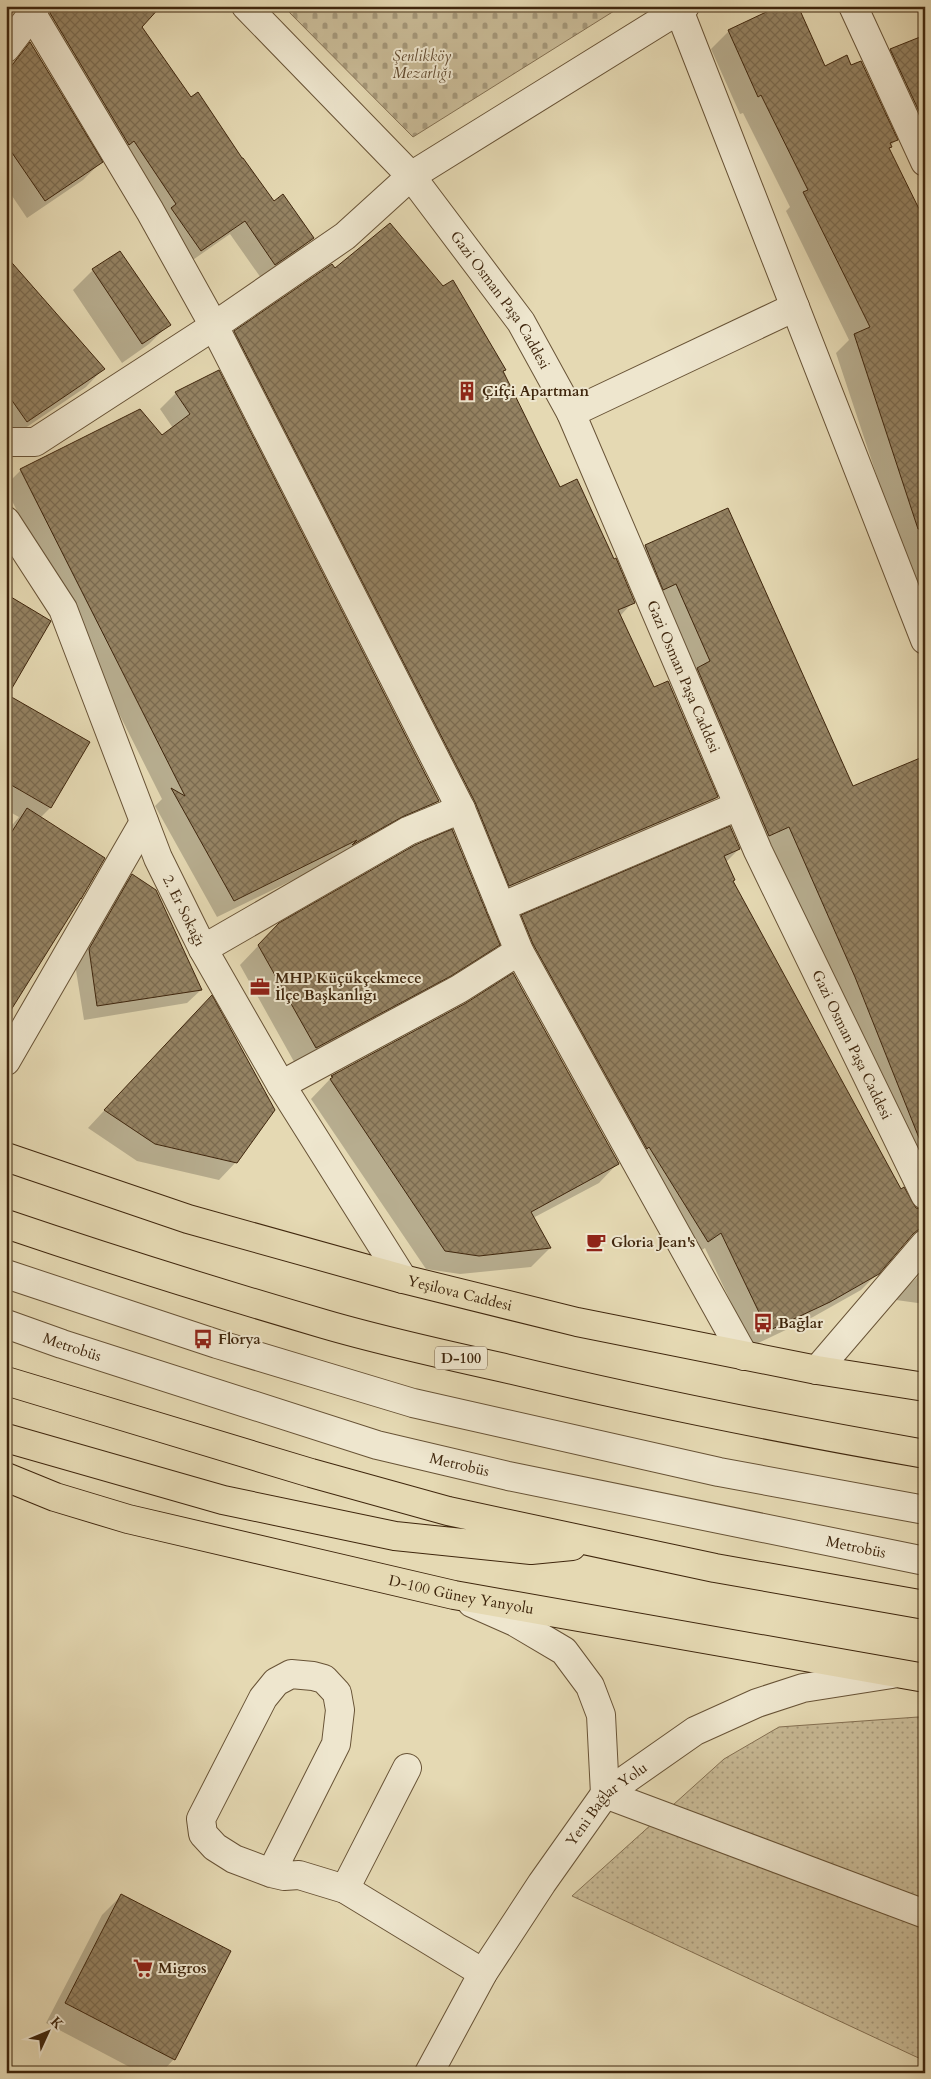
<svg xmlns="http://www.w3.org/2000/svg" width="931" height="2079" viewBox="0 0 931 2079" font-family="Cardo,serif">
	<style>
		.grass { fill: url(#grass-dots); stroke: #847052 }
		.cemetery { fill: url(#cemetery-stones); stroke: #847052 }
		.shadow { fill: #0003 }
		.building { fill: url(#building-cross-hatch); stroke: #3f260d }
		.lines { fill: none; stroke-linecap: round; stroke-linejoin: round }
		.minor-casing { stroke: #685336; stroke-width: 30 }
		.major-casing { stroke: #3f260d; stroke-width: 30 }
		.highway-casing { stroke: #3f260d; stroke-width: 30 }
		.minor { stroke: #eee6ce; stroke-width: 28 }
		.major { stroke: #e5d9b3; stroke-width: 28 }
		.highway { stroke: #e5d9b3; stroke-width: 28 }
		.labels { text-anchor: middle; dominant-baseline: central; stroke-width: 4; stroke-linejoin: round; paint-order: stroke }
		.shield { fill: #eee6ce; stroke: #746047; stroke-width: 1 }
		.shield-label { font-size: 14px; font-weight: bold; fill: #3f260d }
		.park-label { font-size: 15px; font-style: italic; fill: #624b30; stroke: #eee6ce }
		.street-label { font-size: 15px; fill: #3f260d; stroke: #eee6ce }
		.poi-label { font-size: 15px; font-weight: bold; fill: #3f260d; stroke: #eee6ce; text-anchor: start }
	</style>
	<defs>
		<pattern id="grass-dots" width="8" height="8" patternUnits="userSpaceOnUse" patternTransform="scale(1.25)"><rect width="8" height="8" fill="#c9bb97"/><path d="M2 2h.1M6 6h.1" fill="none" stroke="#a5987a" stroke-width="1.8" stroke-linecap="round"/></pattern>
		<pattern id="cemetery-stones" width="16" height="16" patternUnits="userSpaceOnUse" patternTransform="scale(1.25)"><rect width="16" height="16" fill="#c9bb97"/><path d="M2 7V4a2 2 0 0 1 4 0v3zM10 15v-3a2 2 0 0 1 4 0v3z" fill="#a5987a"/></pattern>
		<pattern id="building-cross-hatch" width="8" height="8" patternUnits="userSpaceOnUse" patternTransform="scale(1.25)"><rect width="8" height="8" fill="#958363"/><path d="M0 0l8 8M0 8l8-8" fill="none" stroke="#7b6b50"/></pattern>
	</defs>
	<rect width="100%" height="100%" fill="#e5d9b3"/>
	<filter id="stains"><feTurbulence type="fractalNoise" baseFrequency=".004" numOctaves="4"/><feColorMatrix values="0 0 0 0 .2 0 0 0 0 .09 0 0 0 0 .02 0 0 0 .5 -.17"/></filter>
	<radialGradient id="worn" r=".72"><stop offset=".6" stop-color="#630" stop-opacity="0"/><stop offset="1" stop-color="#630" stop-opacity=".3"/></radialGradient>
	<path class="grass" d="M918 1717 925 1718V2061L572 1896 724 1759 779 1727Z"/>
	<path class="cemetery" d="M283 6H622L413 137Z"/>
	<path class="shadow" d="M54 6H160L141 27 190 98 274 202 312 238 299 252 261 278 230 234 187 264 37 24Z
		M729 31 824 67 896 140 888 149 925 223V606L909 573 836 353 849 340 786 211 790 207 743 113 740 114 711 49Z
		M925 37V137L877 64 891 50Z
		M30 44 101 162 83 180 27 218 6 187V64H11Z
		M119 252 169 324 149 344 122 363 73 290 93 270Z
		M6 258 103 369 86 387 9 439 6 435Z
		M334 270 502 372 560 489 613 561 633 602 620 616 654 689 717 797 698 816 491 904 457 821 216 351 235 332Z
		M218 372 438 801 422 817 217 917 155 806 162 799 6 489V485L21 470 162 437 173 428 160 409 176 393Z
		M728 510 853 788 925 758V1174L837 995 771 844 750 853 627 565 645 547Z
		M6 597 7 696 88 742 50 808 40 818 6 1015V832L19 817 6 810Z
		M739 849 726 862 732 881 878 1273 861 1290 813 1317 752 1346 705 1248 692 1256 506 932 522 916Z
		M132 876 201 990 187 1003 84 1020 75 964 118 890Z
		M260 944H498L479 964 297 1067 240 965Z
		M194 1014 236 1162 219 1180 137 1161 88 1128Z
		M332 1077 618 1163 599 1183 533 1218 550 1248 531 1267 460 1274 426 1269 311 1099Z
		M925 1270V1304L896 1300 905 1289Z
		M122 1895 230 1951 174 2059 161 2073H141L46 2023 102 1915Z"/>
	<path class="building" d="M55 6H161L142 27 191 97 198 92 242 158H243L274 201 283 194 314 238 275 265 245 221 201 251 171 208 176 204 134 141 129 145 50 13Z
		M779 6H798L825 66 847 55 851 65 861 61 898 140 890 143 892 147 889 148 925 221V528L918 529 854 334 870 327 803 192 808 190 761 95 758 97 728 30Z
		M925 35V124L890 49Z
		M30 42 103 162 45 201 6 144V73Z
		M390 223 443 286 453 280 506 370 503 371 560 487 577 479 614 559 616 558 635 603 618 610 654 687 668 681 718 797 509 886 475 802 234 331 332 264 335 268Z
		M120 251 171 325 142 344 92 269Z
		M6 256 105 369 27 422 6 392Z
		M219 370 439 801 402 817 352 845 357 840 234 901 171 788 185 796 20 469 140 409 162 435 190 414 175 392Z
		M728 508 853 786 925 756V1147L923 1148 855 977 789 827 769 836 697 668 710 661 676 584 663 590 645 545Z
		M6 594 51 621 8 695 90 742 51 808 6 782Z
		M27 808 105 858 81 899V898L6 1018V841Z
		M730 826 740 849 724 856 735 880 733 881 901 1189 904 1187 916 1208 925 1210V1229H919L913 1234 879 1274 830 1302 768 1331 721 1233 708 1242 649 1147 647 1149 533 944 521 915Z
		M452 829 500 945 451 976 316 1048 258 945 279 923 415 845Z
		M132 874 156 890 202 990 97 1006 89 949Z
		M513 973 619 1164 531 1212 551 1248 479 1256 445 1251 330 1079 333 1077 331 1076 466 1003Z
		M212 995 275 1110 237 1163 155 1144 104 1110Z
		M121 1894 231 1951 175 2060 65 2003Z"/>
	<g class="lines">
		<defs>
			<g id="minor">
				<path d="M36 6 32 14 150 211 214 326 461 809 519 951 744 1356"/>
				<path id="s1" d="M246 6 411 176 521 322 571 413 758 851 925 1195"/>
				<path d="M853 6 925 162"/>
				<path d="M679 10 925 640"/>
				<path d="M6 48 32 14"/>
				<path d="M571 413 795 307"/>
				<path d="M6 442H35L214 326 345 236 411 176 685 6"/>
				<path id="s2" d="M6 521 63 609 158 858 203 949 281 1085 403 1279"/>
				<path d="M501 907 738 806"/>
				<path d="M203 949 408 831 461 809"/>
				<path d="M6 1061 144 822"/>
				<path d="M281 1085 459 989 519 951"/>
				<path d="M6 1274 217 1344 413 1403 719 1472 925 1510"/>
				<path id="s3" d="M6 1324 62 1344 377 1445 508 1476 925 1561"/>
				<path d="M817 1370 925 1244"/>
				<path d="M472 1603 515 1622 564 1651 590 1686 601 1715 605 1794"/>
				<path d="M605 1794 925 1914"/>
				<path d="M271 1873 336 1744 340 1710 337 1693 324 1679 313 1676 291 1674 276 1682 263 1698 201 1819 203 1834 215 1847 234 1859 271 1873 284 1876 299 1875 345 1889 483 1973"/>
				<path d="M345 1889 407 1768"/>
				<path id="s4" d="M429 2073 483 1973 542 1883 605 1794 695 1731 757 1703 803 1688 892 1674"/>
			</g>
			<g id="major">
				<path id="s5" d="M6 1157 188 1219 403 1279 577 1322 817 1370 925 1387"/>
				<path id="s6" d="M6 1477 55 1497 128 1519 454 1595 925 1678"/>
			</g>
			<path id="highway" d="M6 1224C112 1260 218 1293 324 1324 382 1341 441 1354 500 1367 641 1401 782 1429 925 1454
				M6 1381 311 1473 448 1511 715 1568 925 1605
				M6 1438 223 1500 395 1536 531 1550 572 1546"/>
		</defs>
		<use href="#minor" class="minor-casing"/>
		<use href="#major" class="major-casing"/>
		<use href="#highway" class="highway-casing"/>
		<use href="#minor" class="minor"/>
		<use href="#major" class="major"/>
		<use href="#highway" class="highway"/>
	</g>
	<defs>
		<symbol id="building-bare" viewBox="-9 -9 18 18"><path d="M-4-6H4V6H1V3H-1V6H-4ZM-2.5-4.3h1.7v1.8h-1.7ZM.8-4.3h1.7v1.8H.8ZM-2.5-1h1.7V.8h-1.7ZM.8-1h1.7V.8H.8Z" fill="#8f2418" stroke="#eee6ce" stroke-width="2.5" paint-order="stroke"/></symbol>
		<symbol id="office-bare" viewBox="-9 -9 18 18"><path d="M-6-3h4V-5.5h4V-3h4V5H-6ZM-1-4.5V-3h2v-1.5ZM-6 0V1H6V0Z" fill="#8f2418" stroke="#eee6ce" stroke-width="2.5" paint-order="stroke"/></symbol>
		<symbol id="cafe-bare" viewBox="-9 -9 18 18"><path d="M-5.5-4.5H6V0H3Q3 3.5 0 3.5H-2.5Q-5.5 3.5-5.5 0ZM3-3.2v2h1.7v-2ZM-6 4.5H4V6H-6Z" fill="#8f2418" stroke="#eee6ce" stroke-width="2.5" paint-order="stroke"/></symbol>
		<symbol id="bus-bare" viewBox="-9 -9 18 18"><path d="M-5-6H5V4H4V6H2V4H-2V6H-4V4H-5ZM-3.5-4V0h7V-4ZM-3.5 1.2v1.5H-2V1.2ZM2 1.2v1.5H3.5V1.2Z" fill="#8f2418" stroke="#eee6ce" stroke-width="2.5" paint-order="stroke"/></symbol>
		<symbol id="supermarket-bare" viewBox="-9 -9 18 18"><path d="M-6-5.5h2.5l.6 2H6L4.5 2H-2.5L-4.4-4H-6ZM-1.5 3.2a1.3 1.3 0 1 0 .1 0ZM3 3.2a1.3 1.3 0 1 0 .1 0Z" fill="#8f2418" stroke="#eee6ce" stroke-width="2.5" paint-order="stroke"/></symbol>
	</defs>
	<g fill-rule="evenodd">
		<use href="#building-bare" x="453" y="377" width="28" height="28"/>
		<use href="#office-bare" x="246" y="973" width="28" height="28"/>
		<use href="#cafe-bare" x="582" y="1228" width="28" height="28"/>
		<use href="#bus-bare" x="749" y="1309" width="28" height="28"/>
		<use href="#bus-bare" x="189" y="1325" width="28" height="28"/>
		<use href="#supermarket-bare" x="129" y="1954" width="28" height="28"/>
	</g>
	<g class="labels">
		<rect class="shield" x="435" y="1346.5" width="52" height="23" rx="4"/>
		<g class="shield-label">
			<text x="461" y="1358">D-100</text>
		</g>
		<g class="park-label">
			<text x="422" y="56">Şenlikköy<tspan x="422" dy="17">Mezarlığı</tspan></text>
		</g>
		<g class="street-label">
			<text stroke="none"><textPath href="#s1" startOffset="390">Gazi Osman Paşa Caddesi</textPath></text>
			<text stroke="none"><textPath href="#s1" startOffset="810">Gazi Osman Paşa Caddesi</textPath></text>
			<text stroke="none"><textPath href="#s2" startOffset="430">2. Er Sokağı</textPath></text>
			<text stroke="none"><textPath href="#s1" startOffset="1215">Gazi Osman Paşa Caddesi</textPath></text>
			<text stroke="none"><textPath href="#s5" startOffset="474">Yeşilova Caddesi</textPath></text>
			<text stroke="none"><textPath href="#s3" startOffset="70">Metrobüs</textPath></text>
			<text stroke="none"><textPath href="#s3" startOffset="475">Metrobüs</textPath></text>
			<text stroke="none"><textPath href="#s3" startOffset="880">Metrobüs</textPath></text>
			<text stroke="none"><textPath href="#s6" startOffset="471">D-100 Güney Yanyolu</textPath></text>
			<text stroke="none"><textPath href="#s4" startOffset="324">Yeni Bağlar Yolu</textPath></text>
		</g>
		<g class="poi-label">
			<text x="482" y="391">Çifçi Apartman</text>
			<text x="275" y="978">MHP Küçükçekmece<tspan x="275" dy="17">İlçe Başkanlığı</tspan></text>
			<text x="611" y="1242">Gloria Jean's</text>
			<text x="778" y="1323">Bağlar</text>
			<text x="218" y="1339">Florya</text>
			<text x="158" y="1968">Migros</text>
		</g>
	</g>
	<rect width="931" height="2079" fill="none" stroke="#e5d9b3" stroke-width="25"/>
	<rect x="8" y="8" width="916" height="2064" fill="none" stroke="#3f260d" stroke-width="2.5"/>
	<rect x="12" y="12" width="906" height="2054" fill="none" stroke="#3f260d"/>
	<g transform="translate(48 2032) rotate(46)" stroke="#eee6ce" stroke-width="4" paint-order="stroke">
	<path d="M0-4L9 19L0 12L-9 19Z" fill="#3f260d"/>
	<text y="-8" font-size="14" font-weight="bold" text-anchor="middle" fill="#3f260d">K</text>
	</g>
	<rect width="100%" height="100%" filter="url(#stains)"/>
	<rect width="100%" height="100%" fill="url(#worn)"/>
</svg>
